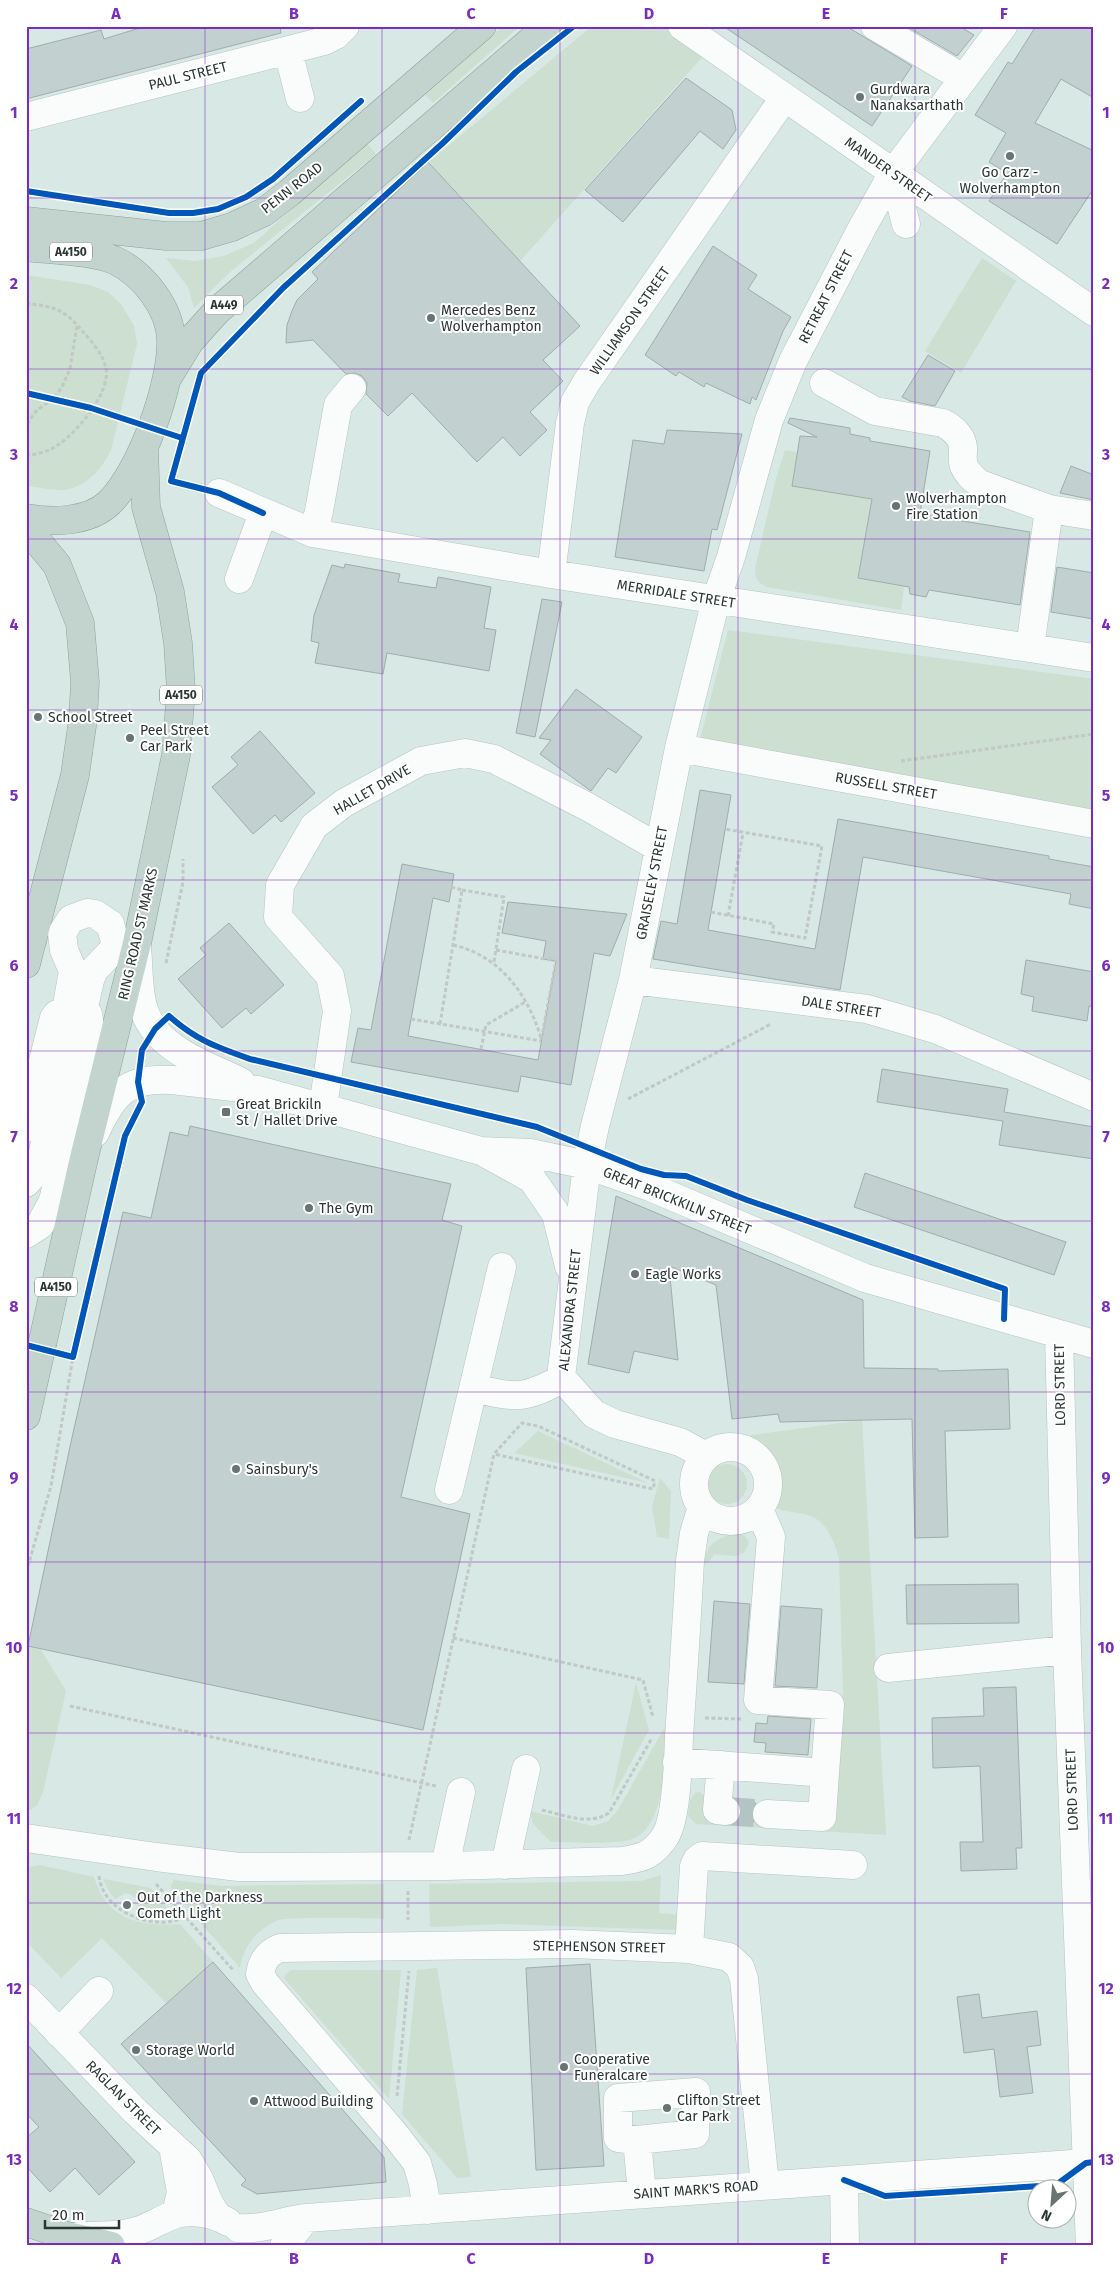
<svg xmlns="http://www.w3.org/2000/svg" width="1120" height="2272" viewBox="0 0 1120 2272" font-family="'Fira Sans',sans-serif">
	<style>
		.green { fill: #ccdfd1 }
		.building { fill: #c3d0d0; stroke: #9fadac }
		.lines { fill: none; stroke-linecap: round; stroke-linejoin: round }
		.minor-tunnel { stroke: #b4c4c2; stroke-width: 28; stroke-dasharray: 28 14; stroke-linecap: butt }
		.minor-casing { stroke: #b6c3c1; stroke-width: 29 }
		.highway-casing { stroke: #8da39c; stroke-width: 29 }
		.path { stroke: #c1c8c6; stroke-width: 3; stroke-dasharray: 4 2.5; stroke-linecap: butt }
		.minor { stroke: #f9fcfb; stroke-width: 28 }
		.highway { stroke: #c3d4ce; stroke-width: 28 }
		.cycleway-casing { stroke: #fff; stroke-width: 9 }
		.cycleway { stroke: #0057b8; stroke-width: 6 }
		.grid { fill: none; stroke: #7b2cbf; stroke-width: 1; stroke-opacity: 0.55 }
		.poi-dot { fill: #677472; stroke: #fff; stroke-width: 2 }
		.labels { text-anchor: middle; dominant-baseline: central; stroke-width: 4; stroke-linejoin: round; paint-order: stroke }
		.shield { fill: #fff; stroke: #6a7271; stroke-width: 1 }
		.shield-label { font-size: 12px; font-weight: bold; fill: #2a3634 }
		.street-label { font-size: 14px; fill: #2a3634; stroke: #fff }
		.poi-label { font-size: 14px; fill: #2a3634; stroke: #fff; text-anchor: start }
		.neatline { fill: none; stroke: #7b2cbf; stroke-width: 2 }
		.grid-label { font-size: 16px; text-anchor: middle; font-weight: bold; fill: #7b2cbf }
	</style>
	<rect width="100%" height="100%" fill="#d7e8e5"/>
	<path class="green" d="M503 26H520L433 103 425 95Z
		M592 26H663L704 55 520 261 429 162Z
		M366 142 376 154 230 272 194 308 188 287 166 258 195 261 224 256 254 243Z
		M982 258 1016 281 961 373 925 351Z
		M26 275 90 285 108 292 121 304 134 326 137 344 111 450C103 467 89 484 69 489 60 492 37 487 26 486Z
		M785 450 797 452 792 486 842 494 875 482 858 578 904 587 901 610 767 587C758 583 755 579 755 569L775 482Z
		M728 630 1094 679V811L700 740Z
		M862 1420 886 1835 696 1824 688 1816 690 1800 695 1793 699 1792 706 1796 725 1821 766 1823 835 1813 843 1693 839 1557C833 1540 827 1520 807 1515 797 1512 786 1512 776 1508 771 1500 775 1493 776 1485 777 1463 760 1449 745 1436Z
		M538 1431 648 1483 514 1453Z
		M707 1484a20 20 0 1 1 40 0a20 20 0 1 1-40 0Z
		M660 1478 671 1491 669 1539 657 1537 652 1506Z
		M736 1533 745 1536 749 1542 744 1553 735 1556 714 1554 708 1563 705 1562C705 1543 721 1537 736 1533Z
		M26 1645 40 1648 66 1691 43 1792 37 1805 26 1813Z
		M636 1683 649 1730 611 1799Z
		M667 1723C664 1757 668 1836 624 1841 601 1844 575 1842 551 1842L533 1824 530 1811 593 1826 608 1821 618 1810Z
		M40 1865 94 1877C107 1920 140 1927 180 1924L213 1962 166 2003 102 1938 61 1978 26 1941V1868Z
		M661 1875 659 1913 680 1915 679 1930 502 1924 430 1927 429 1884 641 1881Z
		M103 1879 151 1888 174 1917 153 1918 136 1913 139 1903C135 1897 132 1894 125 1893L115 1899 109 1891Z
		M174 1880 222 1886 384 1884V1919C369 1918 284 1916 276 1921 256 1931 244 1945 240 1968L173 1891 171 1886Z
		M437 1968 471 2177 457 2178 402 2114 417 1970Z
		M291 1970H401L389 2099 283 1977Z"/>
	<path class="building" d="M146 26H280L281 33 26 99V49L101 30 104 39Z
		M723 26H846L912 66 872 126Z
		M906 26H959L974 35 957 56Z
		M1036 26H1094V98L1061 79 1035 123 1094 151V188L1057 244 989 201 1007 173 989 162 1006 133 975 115 1008 62 1012 64Z
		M686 78 732 110 736 130 723 149 700 131 623 222 585 190Z
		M428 162 580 326 543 360 563 381 530 412 547 430 520 456 503 437 477 462 412 393 388 416 366 394 367 383 362 376 355 373 346 374 313 340 286 343 287 325 292 311 297 300 318 279 312 272Z
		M713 246 757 275 748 289 791 317 783 331 756 400 752 397 750 404 706 383 704 387 679 372 676 376 645 355Z
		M928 355 955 371 935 406 910 401 902 397Z
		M790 418 850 428V434L870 438V441L930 451 920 514 1030 532 1020 605 929 590 926 597 910 594 909 587 858 578 872 499 792 486 800 436 817 437 788 423Z
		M667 430 742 434 717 530 712 529 704 571 615 557 633 440 664 444Z
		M1071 466 1094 475V500L1060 493Z
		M345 564 400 574 398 582 436 588 438 577 491 587 484 628 496 630 489 671 387 653 383 674 315 663 319 643 311 641 314 615 332 565 344 568Z
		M1057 567 1094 573V619L1051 612Z
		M542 599 562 602 535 737 516 733Z
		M576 689 642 737 616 773 608 768 591 791 540 754 551 740 539 738Z
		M260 731 315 793 281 822 275 815 253 834 212 787 238 765 231 757Z
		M700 790 731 795 708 930 815 949 838 819 1049 856V859L1094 867V909L1069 904 1071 894 863 857 840 990 653 959 661 921 677 924Z
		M402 864 454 874 449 902 433 898 408 1036 538 1060 556 961 543 959 546 941 502 933 508 902 627 914 610 956 594 953 571 1085 521 1076 518 1092 351 1062 358 1028 371 1030Z
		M229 923 284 985 251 1014 246 1008 222 1028 178 979 206 955 200 948Z
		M1026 960 1094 972V1007L1089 1006 1087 1021 1032 1011 1034 997 1021 994Z
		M882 1069 1008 1089 1004 1112 1094 1127V1159L999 1145 1003 1121 877 1102Z
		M190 1126 451 1184 442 1220 462 1226 401 1497 470 1514 423 1730 28 1646 71 1442 123 1212 151 1218 170 1132 188 1136Z
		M865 1173 1066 1242 1054 1275 854 1207Z
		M616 1196 863 1300 864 1368 938 1369V1371L1008 1369 1010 1429 945 1431 948 1537 915 1538 912 1419 780 1422 778 1414 732 1419 716 1285 669 1266 678 1360 634 1351 629 1373 588 1364Z
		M1018 1584 1019 1623 907 1624 906 1585Z
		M714 1601 750 1604 744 1684 708 1682Z
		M781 1606 822 1609 817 1688 775 1686Z
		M1016 1687 1022 1848H1016L1017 1869 961 1871 960 1842H983L980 1766 933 1768 932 1718 984 1716 983 1688Z
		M768 1716 811 1719 808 1755 765 1752 766 1743 754 1742 756 1723 767 1724Z
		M738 1802 756 1803 751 1813 754 1822 737 1821 742 1812Z
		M213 1962 384 2157 386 2182 257 2194 241 2185 246 2180 121 2044Z
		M590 1964 604 2166 536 2170 526 1968Z
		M979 1994 982 2018 1037 2011 1041 2045 1027 2047 1033 2093 1000 2097 994 2049 964 2053 957 1997Z
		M26 2043 135 2162 99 2195 75 2168 50 2192 26 2166V2138L39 2127 26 2113Z"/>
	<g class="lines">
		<path class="minor-tunnel" d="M726 1811 767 1814"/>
		<defs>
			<path id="minor" d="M682 26 1094 312
				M875 26 963 78
				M288 51 300 98
				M26 117 324 41 336 35 345 26
				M893 173 906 224
				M824 383 875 411 943 423C953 428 964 438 963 450 963 456 962 461 964 466 967 474 974 479 980 484L1049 509 1030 648
				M219 493 313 533 551 574 1094 658
				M1049 509 1094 516
				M313 533 319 511 338 405 352 388
				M551 574 570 423 575 402 586 383 784 98
				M239 579 263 513
				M679 748 1094 824
				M137 948C139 968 138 992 144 1010 157 1050 207 1065 241 1082
				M633 980 867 1009 935 1029 1094 1097
				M323 1107 337 1011 330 976 278 917 280 885 314 826 344 803 421 761 465 753 494 759 588 807 659 848
				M26 1128 54 1018 57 1014
				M95 1133C113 1094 126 1077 172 1080L258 1090 481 1151 530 1153 587 1165 650 1187 865 1278 1094 1344
				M485 1153 532 1179 556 1214 569 1266
				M26 1183 34 1174 42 1156 66 1054 81 1020 90 980 94 970 113 950 115 941 110 924 95 914 87 913 71 919 62 933 64 950 73 971 65 1016 66 1054
				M26 1234 40 1225 53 1201 89 1045 91 1033 88 1014
				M1059 1335 1067 1650 1090 2246
				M474 1388C516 1398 524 1400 563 1378
				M694 1484a37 37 0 1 1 74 0a37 37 0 1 1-74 0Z
				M706 1456 680 1442 615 1424 594 1414 561 1377 587 1165 595 1126 633 980 679 748 716 600 731 557 769 420 793 361 862 228 893 173 1003 26
				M449 1490 502 1267
				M888 1668 1067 1650
				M677 1762 825 1773 830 1705 758 1700 771 1537 759 1509
				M721 1765 717 1810 726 1811
				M767 1814 822 1817 825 1773
				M26 1838 156 1857 239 1867 445 1866 622 1861C644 1858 654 1854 666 1835 677 1815 678 1761 679 1737 683 1678 687 1619 690 1561L694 1533 702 1507
				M505 1865 526 1769
				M445 1866 461 1792
				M689 1949 694 1866 697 1860 702 1856 853 1865
				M26 1998 135 2111 188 2160 199 2179 209 2203 218 2217
				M59 2033 99 1991
				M696 2092 695 2134 637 2140 618 2138V2098Z
				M637 2140 642 2194
				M173 2147 181 2192 176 2214
				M844 2180 845 2246
				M427 2210 423 2184 417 2163 393 2132 265 1983 260 1974C262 1961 267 1953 280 1948L572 1944 689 1949 729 1957 740 1967 744 1979 765 2185
				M238 2228C262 2230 282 2221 306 2218L1086 2163
				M79 2236C98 2236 121 2236 140 2230 152 2226 163 2218 176 2214 193 2210 213 2213 228 2222
				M284 2246 306 2218"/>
			<path id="highway" d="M26 221 166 236H201L232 227 264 212 289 193 482 26
				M26 247C51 250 95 251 116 261 143 274 170 308 171 339 173 382 141 472 109 503 89 522 52 523 26 518
				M168 377 190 341 217 311 548 26
				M26 531 34 537 57 565 80 623 85 682 83 719 75 775 26 964
				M26 1416 84 1158 137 943 176 755 181 690 178 643 170 592 146 507 144 447
				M26 2222 67 2236 111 2246"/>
		</defs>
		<use href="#minor" class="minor-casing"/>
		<use href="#highway" class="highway-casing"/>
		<path class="path" d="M26 303C49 307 60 306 77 325L70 369 62 387 53 399 37 410 26 425
			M26 455C33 455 42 453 49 450 71 441 111 394 106 369 103 352 88 338 77 325
			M901 761 1094 734
			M462 890 504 897 494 962
			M711 912 774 924 772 932 805 938 822 846 725 829
			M728 916 743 833
			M453 945C499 955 528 994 541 1038
			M496 950 556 961 541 1041
			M166 963 183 882V859
			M411 1019 541 1041
			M440 1024 462 890 451 887
			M481 1049 486 1025 527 1001
			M628 1099 771 1024
			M26 1573 51 1486 73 1357
			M453 1638 643 1680 653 1717
			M70 1706 436 1786
			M705 1718 741 1719
			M542 1810C564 1815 589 1826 609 1813L652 1738
			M409 1840 494 1454 522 1423 538 1426 655 1481 653 1489 494 1454
			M99 1876C103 1913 155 1932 186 1917
			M156 1884 234 1971
			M408 1891V1920
			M397 2096 409 1971"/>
		<use href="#minor" class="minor"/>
		<use href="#highway" class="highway"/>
		<defs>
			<path id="cycleway" d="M26 191 169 213H193L218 209 246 197 273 179 361 101
				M26 393 91 408 182 438
				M263 513 219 493 171 481 201 373 283 288 444 142 516 72 574 26
				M26 1345 73 1357 125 1136 142 1102 138 1082 142 1050 155 1029 169 1016C196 1040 216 1047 250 1059L537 1127 641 1169 664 1175 686 1176 747 1200 1005 1289 1004 1319
				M844 2180 885 2196 1056 2185 1086 2163 1094 2162"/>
		</defs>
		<use href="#cycleway" class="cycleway-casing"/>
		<use href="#cycleway" class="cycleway"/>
	</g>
	<path class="grid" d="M205 26V2246M382 26V2246M560 26V2246M738 26V2246M915 26V2246M26 198H1094M26 369H1094M26 539H1094M26 710H1094M26 880H1094M26 1051H1094M26 1221H1094M26 1392H1094M26 1562H1094M26 1733H1094M26 1903H1094M26 2074H1094"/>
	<g class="poi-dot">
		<circle cx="860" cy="97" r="5"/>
		<circle cx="1010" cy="156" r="5"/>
		<circle cx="431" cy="318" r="5"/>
		<circle cx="896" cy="506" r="5"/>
		<circle cx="38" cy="717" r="5"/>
		<circle cx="130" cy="738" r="5"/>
		<rect x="221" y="1107" width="10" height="10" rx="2.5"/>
		<circle cx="309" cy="1208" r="5"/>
		<circle cx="635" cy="1274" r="5"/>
		<circle cx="236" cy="1469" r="5"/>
		<circle cx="127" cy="1905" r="5"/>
		<circle cx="136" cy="2050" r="5"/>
		<circle cx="564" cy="2067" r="5"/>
		<circle cx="254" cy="2101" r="5"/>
		<circle cx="667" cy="2108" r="5"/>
	</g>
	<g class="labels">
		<g class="shield">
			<rect x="50" y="242.5" width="42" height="19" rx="4"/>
			<rect x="205" y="295.5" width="38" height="19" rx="4"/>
			<rect x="160" y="685.5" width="42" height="19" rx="4"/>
			<rect x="35" y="1277.5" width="42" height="19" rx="4"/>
		</g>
		<g class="shield-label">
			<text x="71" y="252">A4150</text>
			<text x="224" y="305">A449</text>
			<text x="181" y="695">A4150</text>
			<text x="56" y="1287">A4150</text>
		</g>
		<g class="street-label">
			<text transform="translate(188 76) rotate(-14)">PAUL STREET</text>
			<text transform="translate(888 170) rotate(35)">MANDER STREET</text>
			<text transform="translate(292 188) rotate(-38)">PENN ROAD</text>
			<text transform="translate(826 297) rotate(-63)">RETREAT STREET</text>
			<text transform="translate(630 321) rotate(-55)">WILLIAMSON STREET</text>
			<text transform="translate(676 594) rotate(9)">MERRIDALE STREET</text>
			<text transform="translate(886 786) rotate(10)">RUSSELL STREET</text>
			<text transform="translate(372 790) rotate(-30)">HALLET DRIVE</text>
			<text transform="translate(652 883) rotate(-79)">GRAISELEY STREET</text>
			<text transform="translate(138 934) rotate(-77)">RING ROAD ST MARKS</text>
			<text transform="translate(841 1007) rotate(9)">DALE STREET</text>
			<text transform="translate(677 1201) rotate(22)">GREAT BRICKKILN STREET</text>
			<text transform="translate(570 1310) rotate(-84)">ALEXANDRA STREET</text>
			<text transform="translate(1060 1385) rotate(-91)">LORD STREET</text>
			<text transform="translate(1072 1790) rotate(-92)">LORD STREET</text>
			<text transform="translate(599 1947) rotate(1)">STEPHENSON STREET</text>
			<text transform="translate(123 2098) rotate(45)">RAGLAN STREET</text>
			<text transform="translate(696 2190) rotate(-4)">SAINT MARK'S ROAD</text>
		</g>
		<g class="poi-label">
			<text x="870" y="89">Gurdwara<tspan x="870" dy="16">Nanaksarthath</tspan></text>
			<text x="1010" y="172" text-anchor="middle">Go Carz -<tspan x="1010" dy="16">Wolverhampton</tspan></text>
			<text x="441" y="310">Mercedes Benz<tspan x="441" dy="16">Wolverhampton</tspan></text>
			<text x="906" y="498">Wolverhampton<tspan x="906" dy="16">Fire Station</tspan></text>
			<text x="48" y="717">School Street</text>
			<text x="140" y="730">Peel Street<tspan x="140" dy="16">Car Park</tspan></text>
			<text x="236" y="1104">Great Brickiln<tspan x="236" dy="16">St / Hallet Drive</tspan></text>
			<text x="319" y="1208">The Gym</text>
			<text x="645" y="1274">Eagle Works</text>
			<text x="246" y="1469">Sainsbury's</text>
			<text x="137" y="1897">Out of the Darkness<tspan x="137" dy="16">Cometh Light</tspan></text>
			<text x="146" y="2050">Storage World</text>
			<text x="574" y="2059">Cooperative<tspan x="574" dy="16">Funeralcare</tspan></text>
			<text x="677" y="2100">Clifton Street<tspan x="677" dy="16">Car Park</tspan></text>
			<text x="264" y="2101">Attwood Building</text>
		</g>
	</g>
	<rect width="1120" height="2272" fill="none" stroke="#ffffff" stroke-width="55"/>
	<g transform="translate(1052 2204) rotate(206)"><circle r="24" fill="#ffffff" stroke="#aaafae"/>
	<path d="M0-4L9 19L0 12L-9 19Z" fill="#677472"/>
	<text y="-8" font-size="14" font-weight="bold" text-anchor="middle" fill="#2a3634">N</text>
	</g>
	<path d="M45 2220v8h74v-8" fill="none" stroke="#2a3634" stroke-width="2.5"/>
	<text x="52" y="2220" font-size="15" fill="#2a3634" stroke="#ffffff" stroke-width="4" paint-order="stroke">20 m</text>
	<rect x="28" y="28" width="1064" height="2216" class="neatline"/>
	<g class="grid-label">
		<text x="116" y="19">A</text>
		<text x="294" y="19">B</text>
		<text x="471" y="19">C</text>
		<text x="649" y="19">D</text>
		<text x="826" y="19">E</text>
		<text x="1004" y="19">F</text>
		<text x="14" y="118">1</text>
		<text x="1106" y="118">1</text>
		<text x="14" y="289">2</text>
		<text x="1106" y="289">2</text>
		<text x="14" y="460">3</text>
		<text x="1106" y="460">3</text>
		<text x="14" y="630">4</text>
		<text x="1106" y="630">4</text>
		<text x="14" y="801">5</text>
		<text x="1106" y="801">5</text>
		<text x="14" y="971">6</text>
		<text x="1106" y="971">6</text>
		<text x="14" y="1142">7</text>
		<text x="1106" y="1142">7</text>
		<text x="14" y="1312">8</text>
		<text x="1106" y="1312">8</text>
		<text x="14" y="1483">9</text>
		<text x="1106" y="1483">9</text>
		<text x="14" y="1653">10</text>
		<text x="1106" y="1653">10</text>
		<text x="14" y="1824">11</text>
		<text x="1106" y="1824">11</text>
		<text x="14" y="1994">12</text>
		<text x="1106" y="1994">12</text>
		<text x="14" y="2165">13</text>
		<text x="1106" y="2165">13</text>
		<text x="116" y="2264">A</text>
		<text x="294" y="2264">B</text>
		<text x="471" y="2264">C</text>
		<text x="649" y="2264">D</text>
		<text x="826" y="2264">E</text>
		<text x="1004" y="2264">F</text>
	</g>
</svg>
